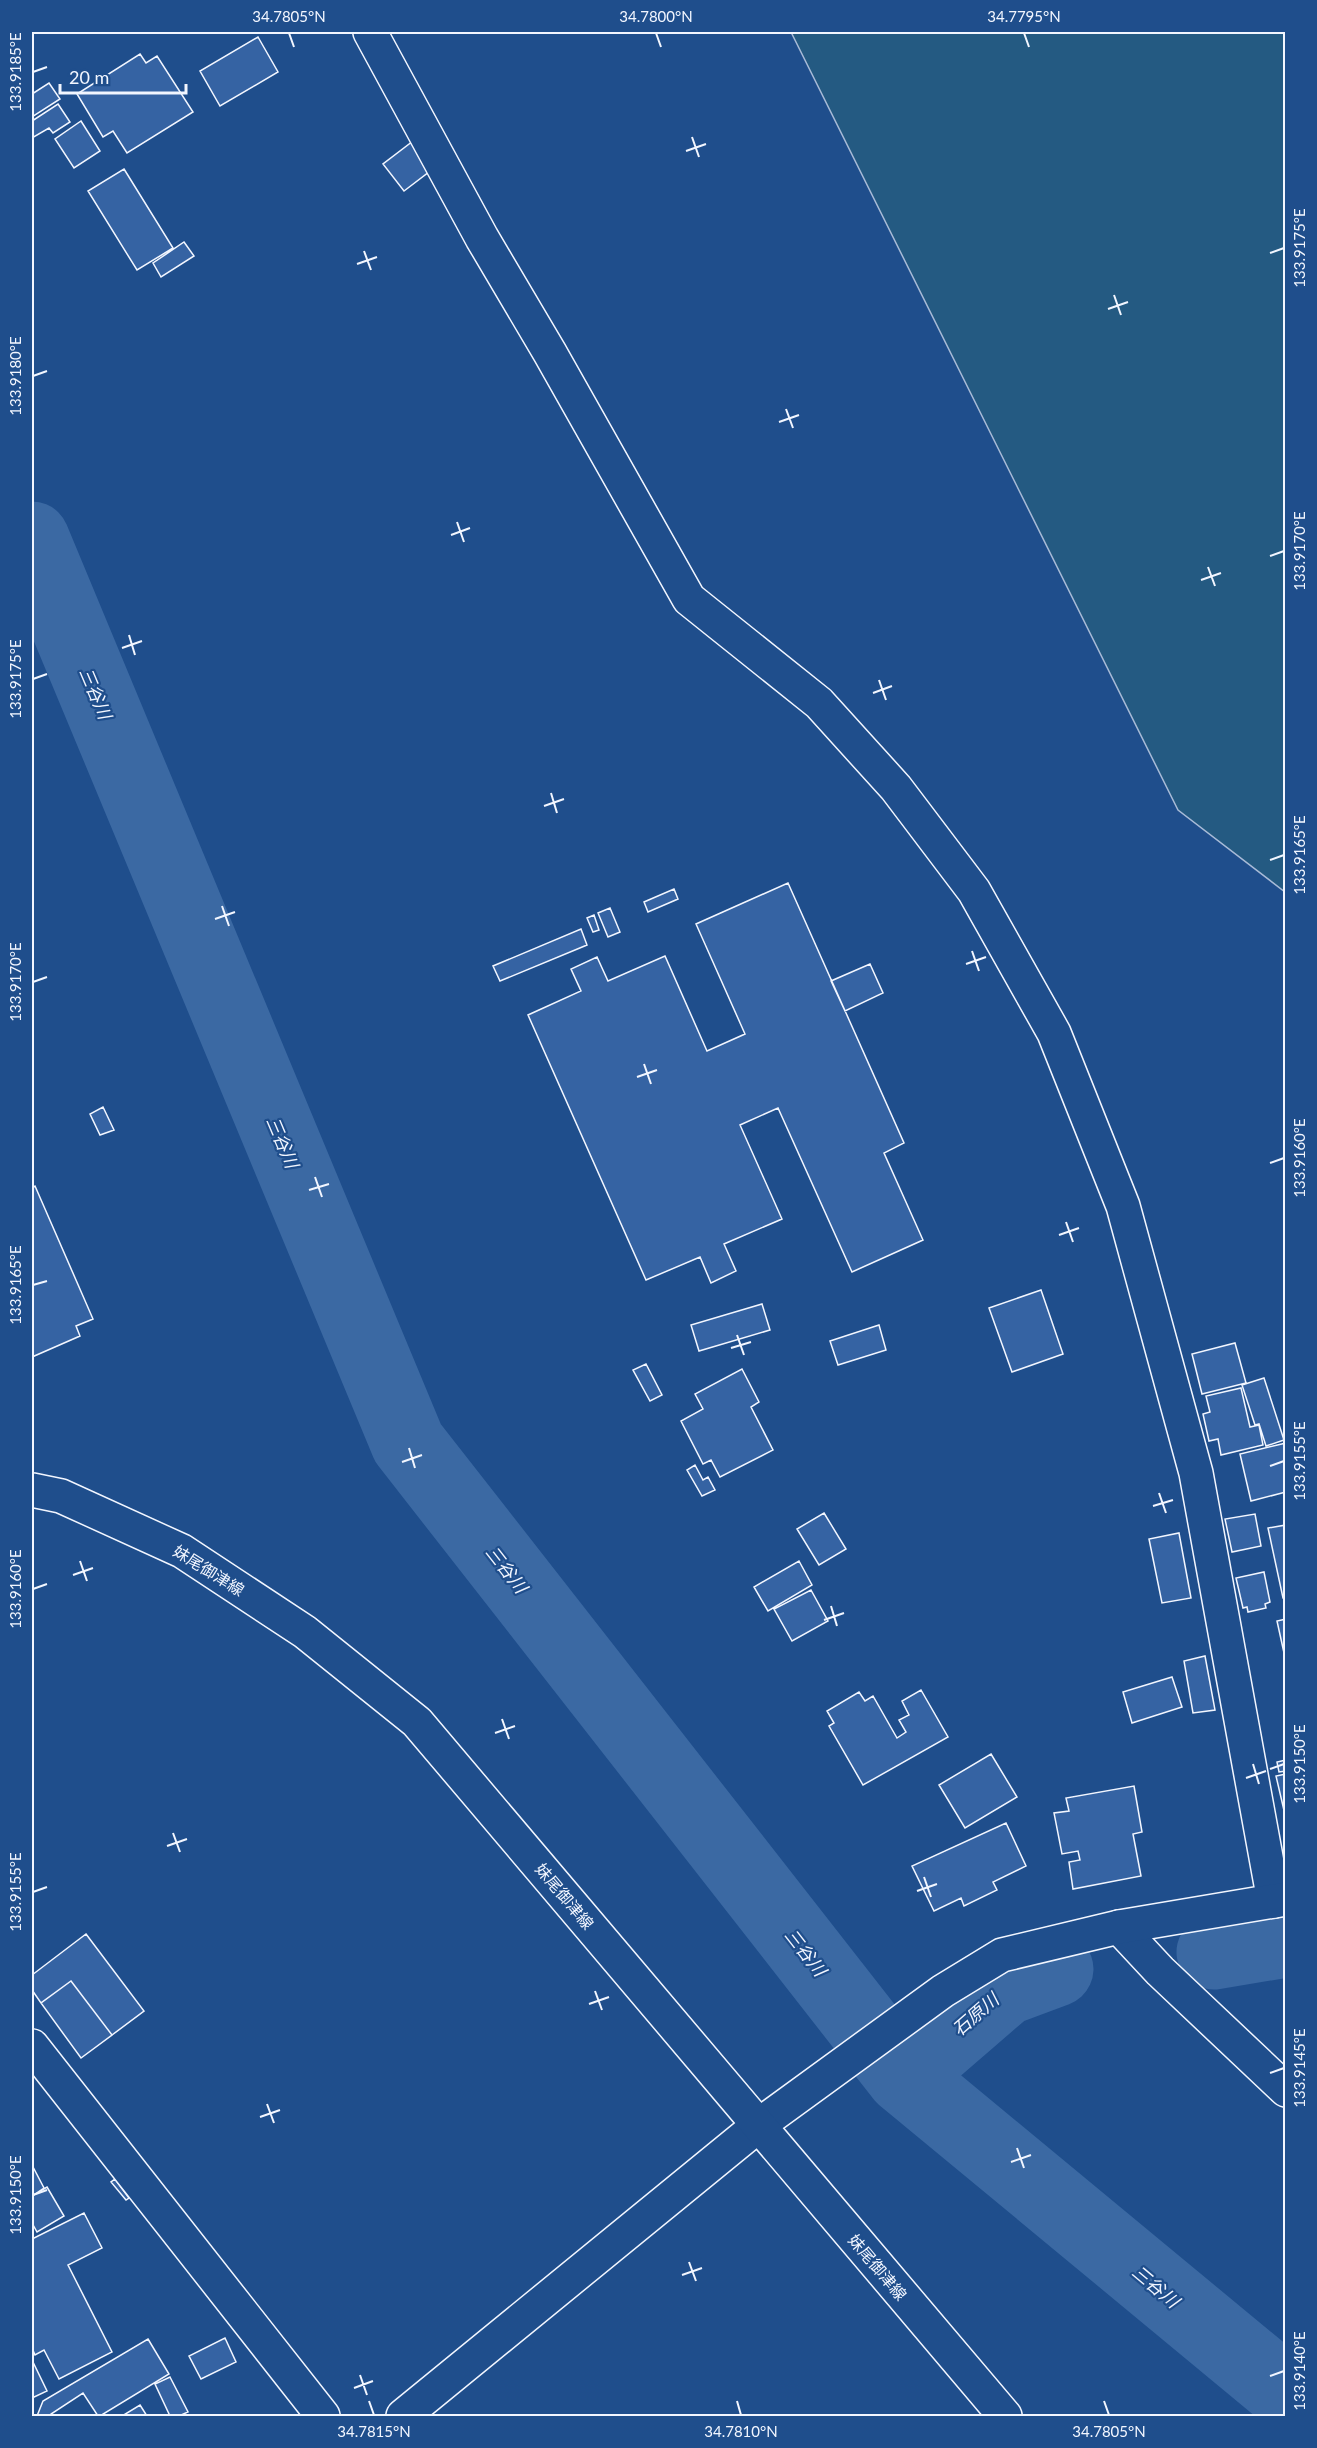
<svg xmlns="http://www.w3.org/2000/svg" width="1317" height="2448" viewBox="0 0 1317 2448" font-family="Lato,'Noto Sans JP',sans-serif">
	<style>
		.green { fill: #245a82; stroke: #a8bbd7; stroke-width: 1.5 }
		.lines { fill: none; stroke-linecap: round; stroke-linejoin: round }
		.river { stroke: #3b69a3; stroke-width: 75 }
		.building { fill: #3563a3; stroke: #f2f6ff; stroke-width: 1.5 }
		.minor-casing { stroke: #f2f6ff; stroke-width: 36 }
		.tertiary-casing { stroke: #f2f6ff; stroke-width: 36 }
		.primary-casing { stroke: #f2f6ff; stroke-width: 36 }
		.minor { stroke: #1f4e8c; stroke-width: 33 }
		.tertiary { stroke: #1f4e8c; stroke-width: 33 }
		.primary { stroke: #1f4e8c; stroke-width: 33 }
		.ticks { fill: none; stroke: #f2f6ff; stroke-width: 2 }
		.labels { text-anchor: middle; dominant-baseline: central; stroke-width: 4.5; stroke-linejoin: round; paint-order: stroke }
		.street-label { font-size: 16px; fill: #f2f6ff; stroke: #1f4e8c }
		.water-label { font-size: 18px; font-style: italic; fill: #f2f6ff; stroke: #1f4e8c }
		.neatline { fill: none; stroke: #f2f6ff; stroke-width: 2 }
		.ticks-label { font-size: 15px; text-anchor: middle; fill: #f2f6ff }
	</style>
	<rect width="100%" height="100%" fill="#1f4e8c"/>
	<path class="green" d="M791 32H1285V892L1178 810Z"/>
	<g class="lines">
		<path class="river" d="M32 539 408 1443 903 2076 1286 2393
			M1214 1952 1286 1940
			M903 2076 1005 1988 1056 1969"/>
	</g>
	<path class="building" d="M258 37 278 72 220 106 200 71Z
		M140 54 146 63 157 56 193 112 127 153 113 131 103 137 77 94Z
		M49 83 60 99 32 117V94Z
		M58 104 70 122 53 133 49 128 32 138V121Z
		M81 121 100 151 74 168 55 139Z
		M417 138 438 165 404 191 383 164Z
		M124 169 173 248 137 270 88 191Z
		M184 242 194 256 161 277 153 263Z
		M788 883 904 1143 884 1153 923 1240 852 1272 778 1108 740 1125 782 1219 724 1244 736 1271 711 1283 700 1257 646 1280 528 1015 581 991 571 969 597 957 608 981 665 956 707 1051 745 1034 696 924Z
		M674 889 678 899 648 912 644 902Z
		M610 908 620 932 608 937 598 913Z
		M594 915 599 930 593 932 587 918Z
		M581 929 587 945 500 981 493 966Z
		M870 964 883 993 845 1011 831 981Z
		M103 1107 114 1130 100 1135 90 1114Z
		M35 1186 93 1319 76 1326 80 1336 32 1357V1188Z
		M1041 1290 1063 1354 1012 1372 989 1308Z
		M762 1304 770 1330 699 1351 691 1325Z
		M879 1325 886 1350 838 1365 830 1341Z
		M1235 1343 1246 1383 1202 1394 1192 1354Z
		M646 1364 662 1395 650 1401 633 1370Z
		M742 1369 759 1402 751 1407 773 1450 720 1477 711 1460 703 1464 681 1421 703 1409 695 1394Z
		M1264 1378 1284 1440 1266 1446 1259 1424 1255 1425 1242 1385Z
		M1241 1388 1250 1427 1259 1425 1263 1445 1221 1455 1218 1439 1209 1441 1203 1414 1210 1412 1206 1396Z
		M1286 1443V1492L1251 1501 1240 1454Z
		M695 1465 703 1480 708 1477 715 1490 702 1496 687 1470Z
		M824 1513 846 1549 819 1565 797 1529Z
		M1255 1514 1261 1546 1232 1552 1225 1519Z
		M1286 1525V1598H1283L1268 1528Z
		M1179 1533 1191 1598 1162 1603 1149 1539Z
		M799 1561 812 1585 768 1611 754 1587Z
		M1264 1572 1270 1602 1265 1604 1266 1608 1248 1612 1247 1607 1243 1608 1236 1578Z
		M811 1590 828 1621 792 1641 774 1609Z
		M1286 1619V1662L1277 1621Z
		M1205 1656 1215 1710 1193 1713 1184 1661Z
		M1172 1677 1182 1707 1132 1723 1123 1692Z
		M921 1690 948 1737 863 1785 829 1726 834 1723 827 1711 859 1692 865 1701 873 1696 897 1738 906 1732 899 1720 909 1715 902 1701Z
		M991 1754 1017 1797 965 1828 939 1785Z
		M1286 1760V1771L1279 1772 1277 1762Z
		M1286 1774V1819L1276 1776Z
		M1134 1786 1142 1832 1133 1834 1141 1876 1073 1889 1069 1862 1080 1860 1078 1851 1062 1854 1054 1813 1069 1811 1066 1798Z
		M1006 1823 1026 1866 993 1882 997 1890 964 1906 961 1898 934 1911 912 1866Z
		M86 1934 144 2011 112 2035 71 1981 41 2003 32 1990V1975Z
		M71 1981 112 2035 81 2058 41 2003Z
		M32 2165 44 2188 32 2196Z
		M115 2179 129 2198 126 2200 111 2182Z
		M47 2187 64 2216 37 2232 32 2223V2196Z
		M84 2213 102 2248 68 2265 112 2352 59 2379 44 2350 35 2355 32 2348V2239Z
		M225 2338 236 2362 201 2379 189 2356Z
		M148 2339 169 2374 100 2416H98L83 2393 51 2414 50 2416H37L43 2401Z
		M32 2360 47 2391 32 2398Z
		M170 2377 188 2412 179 2416H170L155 2384Z
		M140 2405 147 2416H122Z"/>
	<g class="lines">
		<defs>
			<path id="minor" d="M370 32 482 238 550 353 689 599 819 703 896 788 974 891 1054 1033 1123 1206 1196 1473 1274 1901
				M1119 1927 1160 1971 1286 2090
				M32 2046 323 2416
				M403 2416 759 2125"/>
			<path id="tertiary" d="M759 2125 943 1991 1002 1955 1119 1927 1286 1899"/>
			<path id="primary" d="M32 1490 61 1496 182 1551 305 1632 417 1722 1005 2416"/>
		</defs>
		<use href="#minor" class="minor-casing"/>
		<use href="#tertiary" class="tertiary-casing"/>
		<use href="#primary" class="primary-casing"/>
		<use href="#minor" class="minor"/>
		<use href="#tertiary" class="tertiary"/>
		<use href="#primary" class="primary"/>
	</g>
	<path class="ticks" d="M289 33 294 47M656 33 661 47M1024 33 1029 47M33 72 47 67M692 137 699 157M686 151 706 144M364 251 371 270M1270 253 1284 248M357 264 377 257M1114 295 1121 315M1108 309 1128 302M33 376 47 371M786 409 793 428M779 422 799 415M457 522 464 542M451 535 470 528M1270 556 1284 551M1208 567 1215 586M1201 580 1221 573M129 635 135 655M122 648 142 641M33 679 47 674M879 680 886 700M873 693 892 686M551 793 557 813M544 806 564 799M1270 860 1284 855M222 906 229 926M215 919 235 912M972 951 979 971M966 964 986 957M33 982 47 977M644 1064 651 1084M637 1077 657 1070M1270 1163 1284 1158M315 1177 322 1197M309 1190 329 1184M1066 1222 1073 1242M1059 1235 1079 1228M33 1285 47 1281M737 1335 744 1355M731 1348 751 1342M409 1448 415 1468M402 1462 422 1455M1270 1466 1284 1461M1159 1493 1166 1513M1153 1506 1173 1500M80 1561 87 1581M73 1575 93 1568M33 1589 47 1584M831 1606 837 1626M824 1620 844 1613M502 1719 509 1739M495 1733 515 1726M1253 1764 1259 1784M1270 1769 1284 1764M1246 1778 1266 1771M173 1833 180 1852M167 1846 187 1839M924 1877 931 1897M917 1891 937 1884M33 1892 47 1887M595 1991 602 2010M589 2004 609 1997M1270 2073 1284 2068M267 2104 274 2123M260 2117 280 2110M1017 2148 1024 2168M1011 2162 1031 2155M33 2195 47 2190M689 2262 696 2281M682 2275 702 2268M360 2375 367 2395M1270 2376 1284 2371M354 2388 373 2381M369 2401 374 2415M737 2401 741 2415M1104 2401 1109 2415"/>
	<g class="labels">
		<g class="street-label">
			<text transform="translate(209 1570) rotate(32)">妹尾御津線</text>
			<text transform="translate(565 1896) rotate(50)">妹尾御津線</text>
			<text transform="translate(878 2267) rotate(50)">妹尾御津線</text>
		</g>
		<g class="water-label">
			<text transform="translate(96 693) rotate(67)">三谷川</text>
			<text transform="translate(283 1142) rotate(67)">三谷川</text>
			<text transform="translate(507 1569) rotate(52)">三谷川</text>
			<text transform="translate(806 1952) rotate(52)">三谷川</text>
			<text transform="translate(975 2014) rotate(-41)">石原川</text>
			<text transform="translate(1156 2286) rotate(40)">三谷川</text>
		</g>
	</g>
	<rect width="1317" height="2448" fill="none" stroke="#1f4e8c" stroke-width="66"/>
	<path d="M60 84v9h126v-9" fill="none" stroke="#f2f6ff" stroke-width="3"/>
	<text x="69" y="84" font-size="18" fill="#f2f6ff" stroke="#1f4e8c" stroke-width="4.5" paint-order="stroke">20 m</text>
	<rect x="33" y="33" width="1251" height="2382" class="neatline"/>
	<g class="ticks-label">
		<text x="289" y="22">34.7805°N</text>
		<text x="656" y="22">34.7800°N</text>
		<text x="1024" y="22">34.7795°N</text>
		<text transform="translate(16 72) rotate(-90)" y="5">133.9185°E</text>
		<text transform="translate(1300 248) rotate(-90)" y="5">133.9175°E</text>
		<text transform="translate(16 376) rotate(-90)" y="5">133.9180°E</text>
		<text transform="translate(1300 551) rotate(-90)" y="5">133.9170°E</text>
		<text transform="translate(16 679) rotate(-90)" y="5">133.9175°E</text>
		<text transform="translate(1300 855) rotate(-90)" y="5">133.9165°E</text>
		<text transform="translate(16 982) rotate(-90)" y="5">133.9170°E</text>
		<text transform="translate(1300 1158) rotate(-90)" y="5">133.9160°E</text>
		<text transform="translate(16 1285) rotate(-90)" y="5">133.9165°E</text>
		<text transform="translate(1300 1461) rotate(-90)" y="5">133.9155°E</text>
		<text transform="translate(16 1589) rotate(-90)" y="5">133.9160°E</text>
		<text transform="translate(1300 1764) rotate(-90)" y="5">133.9150°E</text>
		<text transform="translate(16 1892) rotate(-90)" y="5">133.9155°E</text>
		<text transform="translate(1300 2068) rotate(-90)" y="5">133.9145°E</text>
		<text transform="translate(16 2195) rotate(-90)" y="5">133.9150°E</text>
		<text transform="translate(1300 2371) rotate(-90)" y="5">133.9140°E</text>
		<text x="374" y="2437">34.7815°N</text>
		<text x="741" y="2437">34.7810°N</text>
		<text x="1109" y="2437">34.7805°N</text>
	</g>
</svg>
